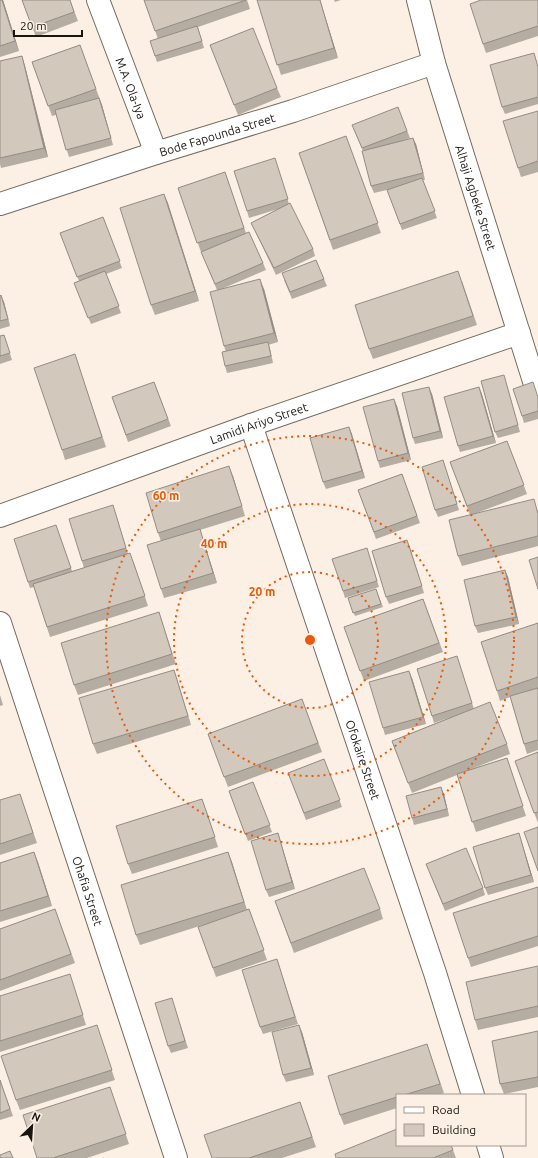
<svg xmlns="http://www.w3.org/2000/svg" width="538" height="1158" viewBox="0 0 538 1158" font-family="Ubuntu,sans-serif">
	<style>
		.lines { fill: none; stroke-linecap: round; stroke-linejoin: round }
		.street-casing { stroke: #746b5f; stroke-width: 24 }
		.street { stroke: #fff; stroke-width: 22 }
		.wall { fill: #b5aca2 }
		.shaded-wall { fill: #948c84 }
		.building { fill: #d3c8bc; stroke: #948c84 }
		.ring { fill: none; stroke: #e8590c; stroke-width: 2; stroke-dasharray: 2 4 }
		.labels { text-anchor: middle; dominant-baseline: central; stroke-width: 3; stroke-linejoin: round; paint-order: stroke }
		.street-label { font-size: 12px; fill: #191511; stroke: #fbf0e3 }
		.centre { fill: #e8590c; stroke: #fbf0e3; stroke-width: 2 }
		.ring-label { font-size: 12px; text-anchor: middle; font-weight: bold; fill: #e8590c; stroke: #fbf0e3; stroke-width: 3; stroke-linejoin: round; paint-order: stroke }
	</style>
	<rect width="100%" height="100%" fill="#fbf0e3"/>
	<g class="lines">
		<defs>
			<g id="street">
				<path id="s1" d="M98 0 156 153"/>
				<path id="s2" d="M418 0 434 63 538 394"/>
				<path id="s3" d="M0 204 156 153 293 111 434 63"/>
				<path id="s4" d="M251 425 435 973 473 1095"/>
				<path id="s5" d="M0 516 251 425 519 333"/>
				<path id="s6" d="M0 623 176 1158"/>
				<path d="M488 1145 492 1158"/>
			</g>
		</defs>
		<use href="#street" class="street-casing"/>
		<use href="#street" class="street"/>
	</g>
	<path class="wall" d="M0 0H3L19 51 0 57Z
		M22 0H70L78 21 36 37Z
		M144 0H247L250 9 198 27 204 48 157 62 155 56 158 39Z
		M257 0H320L338 58 281 75Z
		M334 0H341L335 2Z
		M538 0V36L486 53 483 44Z
		M80 45 102 105 113 145 69 157 56 115 52 116 32 62Z
		M210 45 277 88 281 97 238 115Z
		M534 53 538 66V104L505 114 502 107Z
		M22 56 25 66 48 157 1 168 0 164V61Z
		M398 107 410 138 404 140 416 144 425 180H423L437 218 402 230 387 190 395 188 374 193 371 186 363 151 355 132Z
		M538 111V172L521 177 518 168Z
		M346 136 381 233 333 250 299 153Z
		M277 165 289 204 313 249 315 256 276 275 254 229 251 223 278 209 249 218 247 211Z
		M225 172 246 233 263 263 266 270 219 290 264 289 278 342 268 345 273 363 227 373 225 366 226 352 224 346 217 290 201 252 178 188Z
		M164 194 199 301 155 315 151 305Z
		M103 217 122 268 106 274 121 313 91 324 74 283 79 281 60 233Z
		M324 279 327 286 292 299 284 280Z
		M462 281 477 325 373 359 369 349Z
		M0 296 4 302 10 326 0 329Z
		M4 335 12 360 0 364V336Z
		M78 364 106 447 65 460 62 450Z
		M154 382 171 426 128 442 112 397Z
		M506 382 520 432 498 438 495 432Z
		M479 387 496 443 460 452 458 446Z
		M432 394 443 438 415 444 413 438Z
		M538 396V419L524 423 522 416Z
		M397 406 411 460 380 468 378 461Z
		M349 427 365 478 326 489 323 482Z
		M507 441 527 494 474 514 538 510V546L462 566 458 556 470 515 450 462Z
		M443 460 459 510 438 517 435 510Z
		M402 474 420 523 376 539 358 490Z
		M233 476 245 516 200 530 217 583 164 598 161 589V541L158 533Z
		M113 505 128 554 134 563 148 606 50 637 34 587 30 588 28 582 56 525 72 571 84 568 82 561Z
		M410 547 424 593 389 604 386 597Z
		M369 555 379 587 345 598 343 591Z
		M505 570 508 577 519 624 478 633 475 626Z
		M376 589 383 607 355 616 348 598Z
		M423 599 443 652 364 681 344 627Z
		M159 612 176 664 78 695 74 685Z
		M538 623V750L527 754 524 744 510 697 500 701 497 691Z
		M459 663 474 709 507 744 510 754 471 769 507 758 526 816 476 832 457 775 412 793 392 741 451 717 434 723 432 716Z
		M174 670 191 725 97 754 93 744Z
		M412 678 426 724 385 735 383 728Z
		M0 695 3 705 0 706Z
		M302 699 322 752 228 787 208 734Z
		M538 752V823L515 761Z
		M324 759 342 807 306 820 288 773Z
		M253 782 272 832 248 841 229 791Z
		M20 794 37 843 0 855V800Z
		M444 794 449 816 414 825 412 818Z
		M206 809 218 847 132 874 128 864Z
		M278 833 295 889 269 897 266 890Z
		M519 833 534 882 488 895 485 888Z
		M34 852 52 906 0 922V863Z
		M228 852 247 910 249 909 267 960 216 977 198 927 209 923 140 945 136 935Z
		M426 864 483 888 485 895 445 911Z
		M538 887V946L471 967 468 958Z
		M275 901 380 909 383 919 294 953Z
		M55 909 75 963 0 991V929Z
		M277 959 298 1024 263 1034 260 1027Z
		M538 966V1017L478 1030 475 1020Z
		M73 984 86 1025 0 1052V996Z
		M174 1005 188 1048 171 1053 168 1046Z
		M538 1031V1087L504 1094 500 1084Z
		M302 1032 314 1075 286 1082 283 1075Z
		M100 1035 115 1080 20 1110 16 1100Z
		M427 1044 444 1093 438 1095H397V1108L344 1125 340 1115Z
		M0 1080 13 1116 0 1120Z
		M110 1087 129 1144 87 1158H37Z
		M300 1102 316 1147 282 1158H212Z
		M451 1145 456 1158H336Z"/>
	<path class="shaded-wall" d="M2 0H3L19 51 15 41Z
		M320 0 338 58 334 48Z
		M22 56 25 66 48 157 44 148Z
		M99 98 102 105 113 145 111 138Z
		M413 138 416 144 425 180Z
		M164 194 168 203 199 301 195 291Z
		M260 279 264 289 278 342 274 333Z
		M1 295 4 302 10 326 8 319Z
		M268 342 270 349 273 363 271 356Z
		M429 387 432 394 443 438 440 431Z
		M479 387 482 394 496 443 493 436Z
		M394 399 397 406 411 460 408 453Z
		M349 427 352 434 365 478 362 471Z
		M229 466 233 476 245 516 242 506Z
		M200 529 203 539 217 583 213 573Z
		M505 570 508 577 519 624 516 617Z
		M174 670 177 679 191 725 188 716Z
		M409 671 412 678 426 724 423 717Z
		M441 787 444 794 449 816 447 809Z
		M278 833 280 840 295 889 292 882Z
		M519 833 521 840 534 882 531 875Z
		M34 852 38 862 52 906 48 896Z
		M228 852 232 862 247 911 244 902Z
		M299 1025 302 1032 314 1075 311 1068Z"/>
	<path class="building" d="M0 0H2L15 41 0 46Z
		M22 0H70L74 12 32 27Z
		M144 0H246L155 31Z
		M257 0H320L334 48 277 65Z
		M481 0H538V26L483 44 470 4Z
		M197 26 202 41 155 56 150 41Z
		M253 28 277 88 234 105 210 45Z
		M80 45 96 89 48 106 32 62Z
		M534 53 538 67V97L502 107 490 65Z
		M22 56 44 148 0 158V61Z
		M99 98 111 138 66 150 55 110Z
		M398 107 407 131 362 148 352 125Z
		M538 111V161L518 168 503 121Z
		M346 136 378 223 330 240 299 153Z
		M413 138 423 173 371 186 362 151Z
		M275 158 288 199 247 211 234 171Z
		M225 172 244 228 197 243 178 188Z
		M422 178 435 211 400 224 387 190Z
		M164 194 195 291 151 305 120 208Z
		M290 203 313 249 274 268 251 223Z
		M103 217 120 261 77 277 60 233Z
		M249 232 263 263 215 284 201 252Z
		M316 260 324 279 290 292 282 273Z
		M105 271 119 306 88 318 74 283Z
		M458 271 473 316 369 349 355 305Z
		M260 279 274 333 224 346 210 292Z
		M1 295 8 319 0 321V296Z
		M4 335 10 353 0 356V336Z
		M268 342 271 356 225 366 222 352Z
		M75 354 102 437 62 450 34 368Z
		M504 375 518 425 495 432 481 381Z
		M154 382 168 419 126 435 112 397Z
		M533 382 538 397V411L522 416 513 389Z
		M429 387 440 431 413 438 402 393Z
		M479 387 493 436 458 446 444 397Z
		M394 399 408 453 378 461 363 407Z
		M349 427 362 471 323 482 310 438Z
		M507 441 524 485 467 506 450 462Z
		M443 460 457 504 435 510 422 467Z
		M229 466 242 506 158 533 146 493Z
		M402 474 417 516 374 532 358 490Z
		M534 499 538 514V536L458 556 449 520Z
		M113 505 126 548 82 561 69 519Z
		M56 525 71 568 28 582 14 539Z
		M200 529 213 573 161 589 147 545Z
		M407 540 422 586 386 597 372 551Z
		M367 548 377 581 343 591 332 559Z
		M130 553 145 596 47 627 33 584Z
		M538 557V589L529 560Z
		M505 570 516 617 475 626 464 580Z
		M376 589 381 604 353 613 348 598Z
		M423 599 439 643 360 671 344 627Z
		M159 612 172 654 74 685 61 643Z
		M538 623V677L497 691 481 642Z
		M457 656 472 703 432 716 417 669Z
		M174 670 188 716 93 744 79 698Z
		M409 671 423 717 383 728 369 682Z
		M538 688V740L524 744 510 696Z
		M302 699 318 743 224 777 208 734Z
		M490 702 507 744 408 783 392 741Z
		M538 752V812L534 813 515 761Z
		M507 758 523 806 472 822 457 774Z
		M324 759 340 800 304 813 288 773Z
		M253 782 270 825 245 834 229 791Z
		M441 787 447 809 412 818 406 796Z
		M20 794 33 833 0 844V800Z
		M202 799 215 837 128 864 116 826Z
		M538 827V871L524 832Z
		M278 833 292 882 266 890 251 841Z
		M519 833 531 875 485 888 473 847Z
		M466 848 483 888 443 904 426 864Z
		M34 852 48 896 0 911V863Z
		M228 852 244 902 136 935 121 885Z
		M364 868 380 909 291 943 275 901Z
		M538 887V936L468 958 453 913Z
		M55 909 71 954 0 980V929Z
		M249 909 264 950 213 968 198 927Z
		M277 959 295 1017 260 1027 242 970Z
		M538 966V1006L475 1020 466 982Z
		M70 974 83 1015 0 1041V996Z
		M172 998 185 1041 168 1046 155 1003Z
		M97 1025 112 1070 16 1100 1 1056Z
		M299 1025 311 1068 283 1075 272 1032Z
		M538 1031V1077L500 1084 492 1041Z
		M427 1044 440 1084 404 1095H397V1097L340 1115 328 1076Z
		M0 1080 10 1109 0 1113Z
		M110 1087 126 1134 53 1158H37L23 1115Z
		M300 1102 312 1137 249 1158H212L204 1135Z
		M397 1129V1145H451L453 1150 433 1158H336L335 1154Z
		M10 1151 13 1158H0V1155Z"/>
	<g class="ring">
		<circle cx="310" cy="640" r="68"/>
		<circle cx="310" cy="640" r="136"/>
		<circle cx="310" cy="640" r="204"/>
	</g>
	<g class="labels">
		<g class="street-label">
			<text stroke="none"><textPath href="#s1" startOffset="94">M.A. Ola-Iya</textPath></text>
			<text stroke="none"><textPath href="#s3" startOffset="228">Bode Fapounda Street</textPath></text>
			<text stroke="none"><textPath href="#s2" startOffset="206">Alhaji Agbeke Street</textPath></text>
			<text stroke="none"><textPath href="#s5" startOffset="275">Lamidi Ariyo Street</textPath></text>
			<text stroke="none"><textPath href="#s4" startOffset="353">Ofokaire Street</textPath></text>
			<text stroke="none"><textPath href="#s6" startOffset="282">Ohafia Street</textPath></text>
		</g>
	</g>
	<circle cx="310" cy="640" r="6" class="centre"/>
	<g class="ring-label">
		<text x="166" y="500">60 m</text>
		<text x="214" y="548">40 m</text>
		<text x="262" y="596">20 m</text>
	</g>
	<rect x="396" y="1094" width="130" height="52" fill="#fbf0e3" stroke="#a1988f"/>
	<rect x="404" y="1107" width="20" height="6" fill="#ffffff" stroke="#a1988f"/>
	<text x="432" y="1114" font-size="12" fill="#191511">Road</text>
	<rect x="404" y="1124" width="20" height="12" fill="#d3c8bc" stroke="#a1988f"/>
	<text x="432" y="1134" font-size="12" fill="#191511">Building</text>
	<g transform="translate(32 1126) rotate(25)" stroke="#fbf0e3" stroke-width="3" paint-order="stroke">
	<path d="M0-3L7 15L0 10L-7 15Z" fill="#191511"/>
	<text y="-6" font-size="11" font-weight="bold" text-anchor="middle" fill="#191511">N</text>
	</g>
	<path d="M14 30v6h68v-6" fill="none" stroke="#191511" stroke-width="2"/>
	<text x="20" y="30" font-size="12" fill="#191511" stroke="#fbf0e3" stroke-width="3" paint-order="stroke">20 m</text>
</svg>
